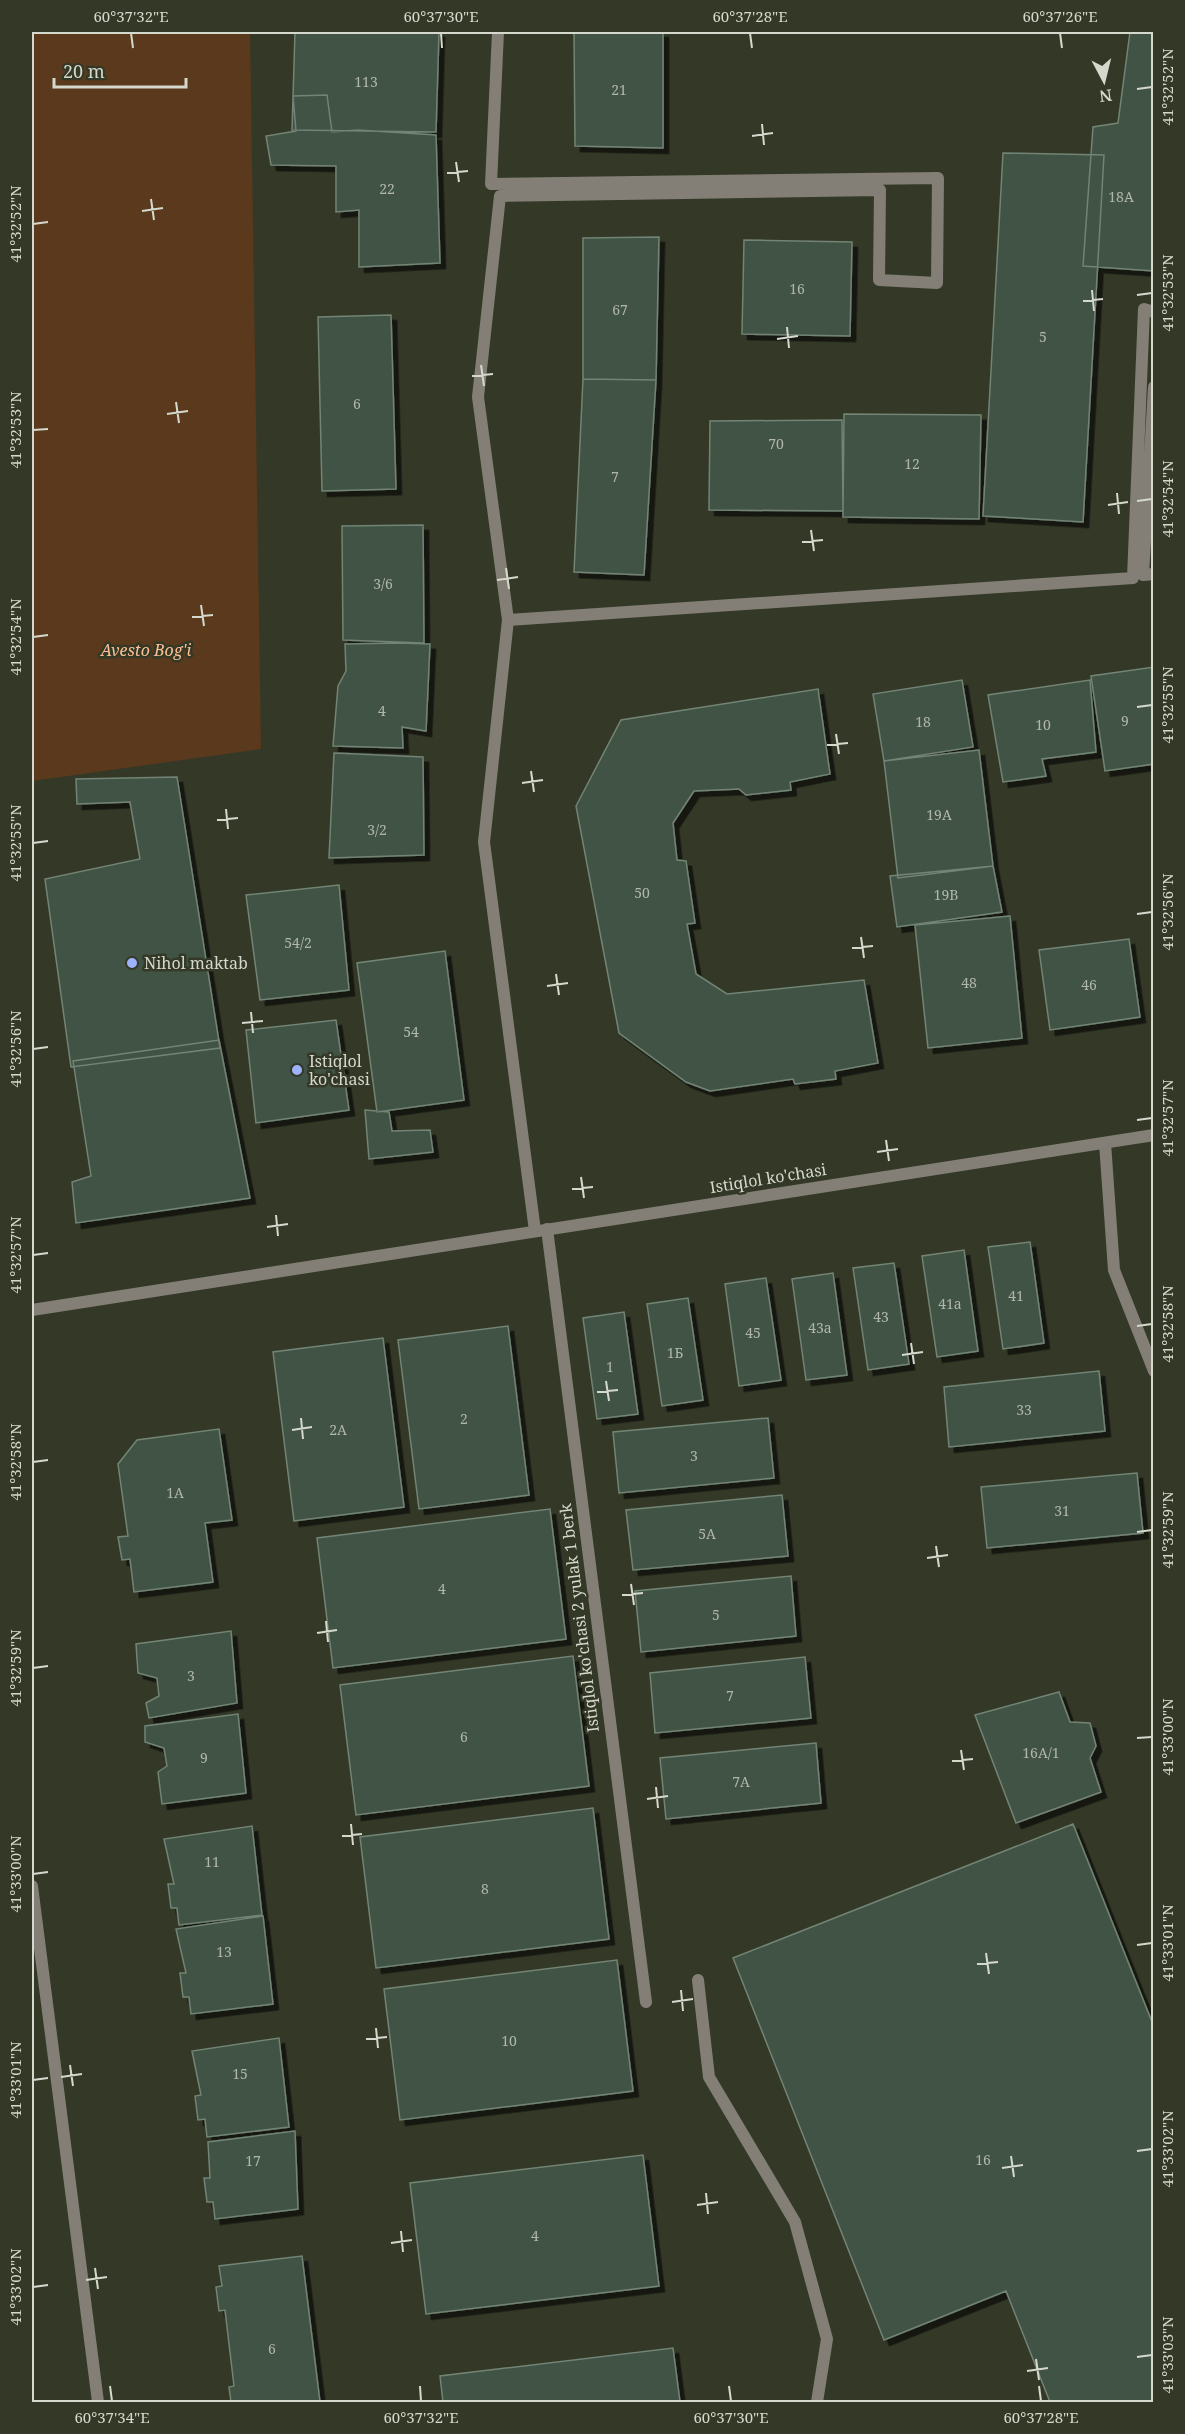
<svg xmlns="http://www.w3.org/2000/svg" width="1185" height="2434" viewBox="0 0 1185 2434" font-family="'Noto Serif',serif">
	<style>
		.green { fill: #5b391c }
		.building { fill: #415244; stroke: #728475; stroke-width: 1.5; filter: url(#shadow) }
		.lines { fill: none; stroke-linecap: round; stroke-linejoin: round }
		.service { stroke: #837f76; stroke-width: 12 }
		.minor { stroke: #837f76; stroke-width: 12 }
		.tertiary { stroke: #837f76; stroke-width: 12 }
		.ticks { fill: none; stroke: #d5d8cc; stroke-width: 2 }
		.poi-dot { fill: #9db4fd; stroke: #343927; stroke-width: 2 }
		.labels { text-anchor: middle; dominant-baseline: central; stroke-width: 5; stroke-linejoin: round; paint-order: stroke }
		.number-label { font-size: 14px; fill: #b0b6aa }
		.park-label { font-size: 16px; font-style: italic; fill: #fcc092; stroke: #343927 }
		.poi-label { font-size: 16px; fill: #d5d8cc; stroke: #343927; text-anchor: start }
		.street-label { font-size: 16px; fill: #d5d8cc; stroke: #343927 }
		.neatline { fill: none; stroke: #d5d8cc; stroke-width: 2 }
		.ticks-label { font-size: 15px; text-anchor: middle; fill: #d5d8cc }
	</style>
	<defs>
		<filter id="shadow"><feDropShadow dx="5.5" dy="5.5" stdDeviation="0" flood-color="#0009"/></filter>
	</defs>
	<rect width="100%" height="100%" fill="#343927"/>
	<path class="green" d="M32 32H250L261 749 32 781Z"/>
	<path class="building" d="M295 32H439L436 132 292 130Z
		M574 32H663V148L575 146Z
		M1130 32 1154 33V271L1083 266 1093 127 1118 123Z
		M327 95 332 132 358 130 436 135 440 263 359 267V210L336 212V166L271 165 266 136 296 131 293 96Z
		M1003 153 1104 155 1083 522 983 516Z
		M659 237 656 380 583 379V238Z
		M744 240 852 242 850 336 742 334Z
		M391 315 396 489 322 491 318 317Z
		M583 379 656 380 644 575 574 572Z
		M844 414 981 415 979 519 843 517Z
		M842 420 843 511 709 510 710 421Z
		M423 525 424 643 343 640 342 526Z
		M399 643 430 644 426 731 402 727 403 748 333 746 338 686 346 671 345 644Z
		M1154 667V764L1105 771 1091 676Z
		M962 680 973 747 884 761 873 694Z
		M1090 680 1096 752 1042 759 1046 776 1003 782 988 695Z
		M818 689 830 774 790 782 791 790 746 795 739 789 694 791 673 823 677 860 686 861 695 923 687 924 696 974 727 994 864 980 878 1063 835 1071 836 1079 795 1084 793 1079 710 1091 686 1082 619 1033 576 806 621 720Z
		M979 750 993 866 898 878 884 761Z
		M334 753 423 757 424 855 329 858Z
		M177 777 220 1048 71 1067 45 879 140 859 130 802 77 804 76 779Z
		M993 866 1002 912 897 927 890 876Z
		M339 885 349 990 260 1000 246 895Z
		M1010 916 1022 1038 928 1048 915 925Z
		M1129 939 1140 1017 1050 1030 1039 950Z
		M445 951 464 1100 377 1112 357 963Z
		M336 1020 349 1110 256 1123 246 1030Z
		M219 1040 250 1198 76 1223 72 1182 91 1176 73 1061Z
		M365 1110 389 1112 392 1131 430 1130 433 1152 369 1159Z
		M1030 1242 1044 1343 1003 1349 988 1247Z
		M964 1250 978 1351 937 1357 922 1256Z
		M894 1263 909 1364 868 1370 853 1268Z
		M833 1273 847 1375 806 1380 792 1279Z
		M766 1278 781 1380 739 1386 725 1284Z
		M688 1298 703 1400 662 1406 647 1304Z
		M624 1312 638 1414 597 1419 583 1318Z
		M508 1326 529 1495 419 1509 398 1340Z
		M383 1338 404 1507 294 1521 273 1352Z
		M1099 1371 1105 1431 949 1447 944 1387Z
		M768 1418 774 1478 619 1493 613 1432Z
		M219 1429 232 1520 205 1523 213 1582 134 1592 130 1559 122 1560 118 1537 128 1536 118 1464 137 1440Z
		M1137 1473 1143 1533 987 1548 981 1487Z
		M782 1495 788 1556 633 1570 626 1510Z
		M550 1509 566 1639 333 1668 317 1538Z
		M791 1576 796 1636 641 1652 635 1591Z
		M231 1631 237 1703 149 1718 146 1703 159 1696 157 1678 138 1673 136 1644Z
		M573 1656 589 1786 356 1815 340 1685Z
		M805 1657 811 1718 655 1733 650 1673Z
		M1059 1692 1070 1722 1090 1723 1096 1746 1090 1758 1101 1792 1016 1823 975 1715Z
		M238 1714 246 1793 162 1804 158 1772 167 1766 164 1748 145 1742V1726Z
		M816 1743 821 1803 666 1819 660 1758Z
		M593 1808 609 1939 376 1968 360 1837Z
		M1073 1824 1154 2027V2402H1050L1006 2291 884 2340 733 1958Z
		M252 1826 262 1915 179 1925 177 1908H171L168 1884H174L164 1839Z
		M263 1916 273 2004 191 2014 189 1997H183L180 1973H186L176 1929Z
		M617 1960 633 2091 400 2120 384 1989Z
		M279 2038 289 2127 207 2137 205 2119 198 2120 195 2096 201 2095 192 2051Z
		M295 2131 298 2209 215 2219 213 2202H207L204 2178H210L208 2142Z
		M643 2155 659 2286 426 2314 410 2183Z
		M302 2256 320 2402H231L229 2387 234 2386 225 2310 219 2311 216 2287 222 2286 219 2266Z
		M673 2348 680 2402H443L440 2376Z"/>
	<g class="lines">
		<path class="service" d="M1154 387 1143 575 1154 574
			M508 620 1133 578 1144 309 1154 312"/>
		<path class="minor" d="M498 32 491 184 938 178 937 283 879 280 880 190 500 196 478 397 508 620 484 842 535 1231
			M1105 1143 1114 1270 1154 1371
			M547 1229 646 2002
			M32 1310 1154 1135
			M698 1980 709 2077 795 2222 827 2339 817 2402"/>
		<path class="tertiary" d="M32 1886 98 2402"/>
	</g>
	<path class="ticks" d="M131 33 133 48M441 33 442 48M750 33 752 48M1060 33 1062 48M1137 89 1152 87M762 124 764 145M752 136 773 133M456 162 459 182M447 173 468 171M151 199 154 220M142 211 163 208M33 224 48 222M1092 290 1094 311M1137 295 1152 293M1083 301 1103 299M787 327 789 348M777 339 798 336M481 365 484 386M472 376 493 374M176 402 179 423M167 414 188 411M33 430 48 429M1117 493 1119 514M1137 501 1152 499M1108 505 1128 502M811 530 814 551M802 542 823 540M506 568 509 589M497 580 518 577M201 605 204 626M192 617 213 615M33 637 48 635M1137 707 1152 705M836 734 839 754M827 745 848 743M531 771 534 792M522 783 543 780M226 809 228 829M217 820 238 818M33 843 48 841M1137 914 1152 912M861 937 864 958M852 948 873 946M556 974 559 995M547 986 568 983M251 1012 253 1033M242 1023 263 1021M33 1049 48 1047M1137 1120 1152 1118M886 1140 889 1161M877 1152 898 1149M581 1177 584 1198M572 1189 593 1187M276 1215 278 1236M267 1227 288 1224M33 1255 48 1253M1137 1326 1152 1324M911 1343 914 1364M902 1355 923 1352M606 1381 609 1401M597 1392 618 1390M301 1418 303 1439M292 1430 312 1427M33 1462 48 1460M1137 1532 1152 1530M936 1546 939 1567M927 1558 948 1555M631 1584 634 1605M622 1595 643 1593M326 1621 328 1642M317 1633 337 1630M33 1668 48 1666M1137 1738 1152 1737M961 1750 964 1770M952 1761 973 1759M656 1787 658 1808M647 1799 668 1796M351 1824 353 1845M342 1836 362 1834M33 1874 48 1872M1137 1945 1152 1943M986 1953 989 1974M977 1964 998 1962M681 1990 683 2011M672 2002 693 1999M376 2028 378 2048M366 2039 387 2037M70 2065 73 2086M61 2077 82 2074M33 2080 48 2078M1137 2151 1152 2149M1011 2156 1014 2177M1002 2168 1023 2165M706 2193 708 2214M697 2205 718 2202M401 2231 403 2252M391 2243 412 2240M95 2268 98 2289M86 2280 107 2277M33 2287 48 2285M1137 2357 1152 2355M1036 2359 1039 2380M1027 2371 1048 2368M110 2386 112 2401M420 2386 421 2401M729 2386 731 2401M1039 2386 1041 2401"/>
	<g class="poi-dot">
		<circle cx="132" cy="963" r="6"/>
		<circle cx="297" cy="1070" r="6"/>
	</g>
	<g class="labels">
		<g class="number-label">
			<text x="366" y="81">113</text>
			<text x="619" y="89">21</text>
			<text x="387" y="188">22</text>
			<text x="1121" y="196">18А</text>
			<text x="797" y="288">16</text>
			<text x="620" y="309">67</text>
			<text x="1043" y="336">5</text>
			<text x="357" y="403">6</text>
			<text x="776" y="443">70</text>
			<text x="912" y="463">12</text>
			<text x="615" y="476">7</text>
			<text x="383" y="583">3/6</text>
			<text x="382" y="710">4</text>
			<text x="1125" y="720">9</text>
			<text x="923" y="721">18</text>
			<text x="1043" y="724">10</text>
			<text x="939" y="814">19A</text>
			<text x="377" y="829">3/2</text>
			<text x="642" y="892">50</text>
			<text x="946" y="894">19B</text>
			<text x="298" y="942">54/2</text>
			<text x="969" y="982">48</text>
			<text x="1089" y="984">46</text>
			<text x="411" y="1031">54</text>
			<text x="1016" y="1295">41</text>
			<text x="950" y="1303">41a</text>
			<text x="881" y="1316">43</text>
			<text x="820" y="1327">43a</text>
			<text x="753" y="1332">45</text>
			<text x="675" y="1352">1Б</text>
			<text x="610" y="1366">1</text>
			<text x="1024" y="1409">33</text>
			<text x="464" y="1418">2</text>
			<text x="338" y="1429">2A</text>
			<text x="694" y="1455">3</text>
			<text x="175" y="1492">1A</text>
			<text x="1062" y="1510">31</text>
			<text x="707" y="1533">5A</text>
			<text x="442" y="1588">4</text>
			<text x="716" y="1614">5</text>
			<text x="191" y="1675">3</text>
			<text x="730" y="1695">7</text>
			<text x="464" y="1736">6</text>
			<text x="1041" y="1752">16A/1</text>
			<text x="204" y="1757">9</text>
			<text x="741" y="1781">7A</text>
			<text x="212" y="1861">11</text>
			<text x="485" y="1888">8</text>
			<text x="224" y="1951">13</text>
			<text x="509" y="2040">10</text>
			<text x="240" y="2073">15</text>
			<text x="983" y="2159">16</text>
			<text x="253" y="2160">17</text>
			<text x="535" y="2235">4</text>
			<text x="272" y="2348">6</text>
		</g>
		<g class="park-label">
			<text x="146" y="650">Avesto Bog'i</text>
		</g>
		<g class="poi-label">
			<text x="144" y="963">Nihol maktab</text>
			<text x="309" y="1061">Istiqlol<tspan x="309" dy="18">ko'chasi</tspan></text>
		</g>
		<g class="street-label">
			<text transform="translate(768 1178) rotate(-9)">Istiqlol ko'chasi</text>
			<text transform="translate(579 1618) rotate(-97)">Istiqlol ko'chasi 2 yulak 1 berk</text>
		</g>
	</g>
	<rect width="1185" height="2434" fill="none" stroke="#343927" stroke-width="66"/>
	<g transform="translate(1104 81) rotate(173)" stroke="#343927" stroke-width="4.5" paint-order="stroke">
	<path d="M0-4.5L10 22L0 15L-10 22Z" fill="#d5d8cc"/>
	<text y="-9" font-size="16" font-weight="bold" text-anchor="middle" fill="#d5d8cc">N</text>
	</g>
	<path d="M54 78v9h132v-9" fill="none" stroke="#d5d8cc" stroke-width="3"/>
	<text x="63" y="78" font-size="18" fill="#d5d8cc" stroke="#343927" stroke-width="4.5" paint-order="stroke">20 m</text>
	<rect x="33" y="33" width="1119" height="2368" class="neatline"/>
	<g class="ticks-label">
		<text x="131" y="22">60°37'32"E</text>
		<text x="441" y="22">60°37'30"E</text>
		<text x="750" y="22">60°37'28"E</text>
		<text x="1060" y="22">60°37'26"E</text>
		<text transform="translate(1168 87) rotate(-90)" y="5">41°32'52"N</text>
		<text transform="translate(16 224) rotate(-90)" y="5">41°32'52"N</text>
		<text transform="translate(1168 293) rotate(-90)" y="5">41°32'53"N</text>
		<text transform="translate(16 430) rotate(-90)" y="5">41°32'53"N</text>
		<text transform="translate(1168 499) rotate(-90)" y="5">41°32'54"N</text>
		<text transform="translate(16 637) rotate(-90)" y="5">41°32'54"N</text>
		<text transform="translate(1168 705) rotate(-90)" y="5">41°32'55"N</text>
		<text transform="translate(16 843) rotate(-90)" y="5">41°32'55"N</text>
		<text transform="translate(1168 912) rotate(-90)" y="5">41°32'56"N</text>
		<text transform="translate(16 1049) rotate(-90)" y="5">41°32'56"N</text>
		<text transform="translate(1168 1118) rotate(-90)" y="5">41°32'57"N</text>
		<text transform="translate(16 1255) rotate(-90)" y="5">41°32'57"N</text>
		<text transform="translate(1168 1324) rotate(-90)" y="5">41°32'58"N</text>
		<text transform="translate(16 1462) rotate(-90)" y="5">41°32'58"N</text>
		<text transform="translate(1168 1530) rotate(-90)" y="5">41°32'59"N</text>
		<text transform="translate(16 1668) rotate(-90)" y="5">41°32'59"N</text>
		<text transform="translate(1168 1737) rotate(-90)" y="5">41°33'00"N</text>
		<text transform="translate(16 1874) rotate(-90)" y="5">41°33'00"N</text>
		<text transform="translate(1168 1943) rotate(-90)" y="5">41°33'01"N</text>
		<text transform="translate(16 2080) rotate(-90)" y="5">41°33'01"N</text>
		<text transform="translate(1168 2149) rotate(-90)" y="5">41°33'02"N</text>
		<text transform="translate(16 2287) rotate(-90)" y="5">41°33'02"N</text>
		<text transform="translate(1168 2355) rotate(-90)" y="5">41°33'03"N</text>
		<text x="112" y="2423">60°37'34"E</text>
		<text x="421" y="2423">60°37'32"E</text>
		<text x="731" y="2423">60°37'30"E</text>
		<text x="1041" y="2423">60°37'28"E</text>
	</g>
</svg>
